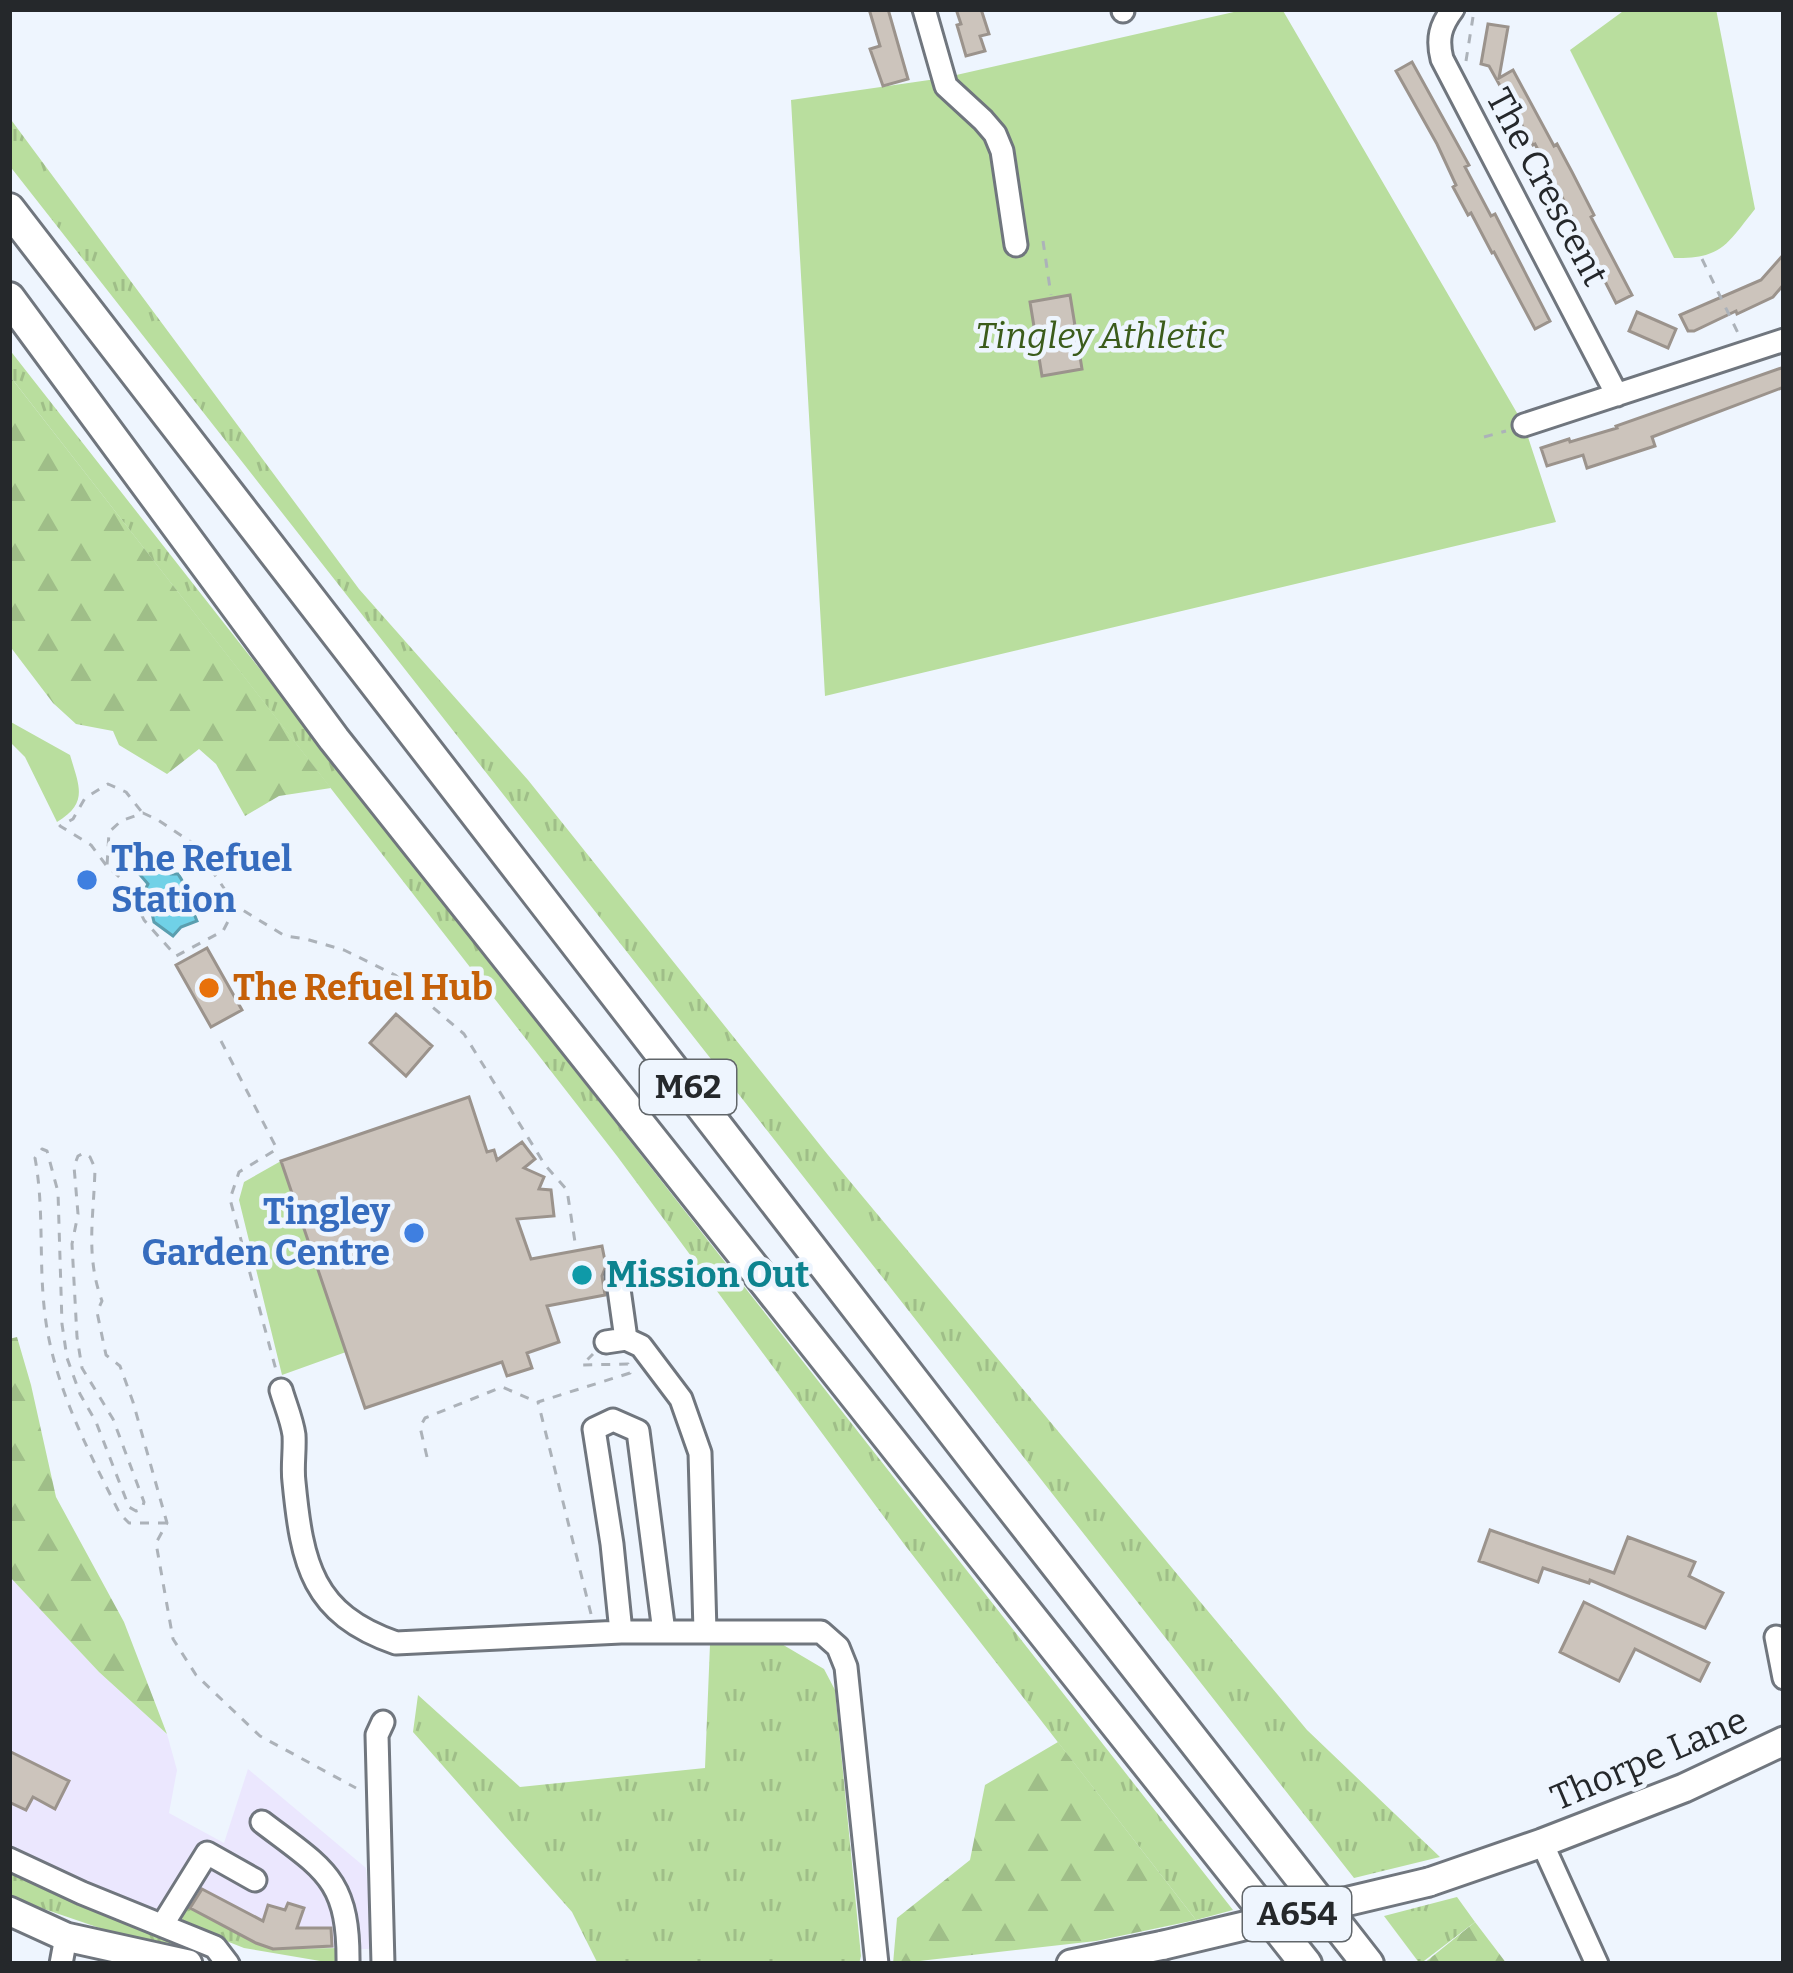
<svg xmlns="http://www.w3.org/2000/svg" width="1793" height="1973" viewBox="0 0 1793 1973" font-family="Bitter,serif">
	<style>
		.commercial { fill: #ebe7fe }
		.grass { fill: url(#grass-tufts) }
		.forest { fill: url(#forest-firs) }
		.green { fill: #b9de9e }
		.water { fill: #70d1e7; stroke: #5a9eaf; stroke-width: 3 }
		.building { fill: #ccc4bc; stroke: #9b938c; stroke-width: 3 }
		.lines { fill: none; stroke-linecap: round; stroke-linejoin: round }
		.minor-casing { stroke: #70767e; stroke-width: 27 }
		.major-casing { stroke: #70767e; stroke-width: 33 }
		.highway-casing { stroke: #70767e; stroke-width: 36 }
		.path { stroke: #acb2b9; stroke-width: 3; stroke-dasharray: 9 9; stroke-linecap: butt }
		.minor { stroke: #fff; stroke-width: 21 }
		.major { stroke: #fff; stroke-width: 27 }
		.highway { stroke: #fff; stroke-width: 30 }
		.major-bridge-casing { stroke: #70767e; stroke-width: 33; stroke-linecap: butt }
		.major-bridge { stroke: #fff; stroke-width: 27 }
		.shop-dot { fill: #3f7fe0; stroke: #eef5fe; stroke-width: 4.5 }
		.food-dot { fill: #e8710a; stroke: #eef5fe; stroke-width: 4.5 }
		.culture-dot { fill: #0f9aa8; stroke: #eef5fe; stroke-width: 4.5 }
		.labels { text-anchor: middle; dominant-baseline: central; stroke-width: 9; stroke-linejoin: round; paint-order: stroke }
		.shield { fill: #eef5fe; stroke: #61666a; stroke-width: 3 }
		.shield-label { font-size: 33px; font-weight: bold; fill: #25282b }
		.street-label { font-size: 36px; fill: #25282b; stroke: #eef5fe }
		.park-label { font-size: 36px; font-style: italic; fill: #3b5c1b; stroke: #eef5fe }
		.shop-label { font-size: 36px; font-weight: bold; fill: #366cbe; stroke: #eef5fe; text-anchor: start }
		.food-label { font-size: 36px; font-weight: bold; fill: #c56008; stroke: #eef5fe; text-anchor: start }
		.culture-label { font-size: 36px; font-weight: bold; fill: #0d838f; stroke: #eef5fe; text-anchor: start }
	</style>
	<defs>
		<pattern id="grass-tufts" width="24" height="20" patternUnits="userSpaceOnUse" patternTransform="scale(3)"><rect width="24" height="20" fill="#b9de9e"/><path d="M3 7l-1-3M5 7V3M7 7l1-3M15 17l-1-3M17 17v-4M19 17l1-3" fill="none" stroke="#9fbe88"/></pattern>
		<pattern id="forest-firs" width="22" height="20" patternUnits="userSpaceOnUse" patternTransform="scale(3)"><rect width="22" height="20" fill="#b9de9e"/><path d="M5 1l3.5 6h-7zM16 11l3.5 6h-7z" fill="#9fbe88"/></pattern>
	</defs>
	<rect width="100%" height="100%" fill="#eef5fe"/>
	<path class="commercial" d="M9 1576 99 1672 167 1734 177 1770 169 1813 224 1843 248 1769 366 1868 374 1949H273L256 1943 186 1906 169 1900 151 1933 103 1915 9 1873Z"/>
	<path class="grass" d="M9 117 359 589 528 780 828 1155 1307 1730 1440 1857 1354 1878 9 165Z
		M9 349 1233 1910 1196 1920 904 1544 617 1156 9 375Z
		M780 1643 824 1669 835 1690 861 1956 859 1964H598L572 1912 413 1732 418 1695 520 1787 705 1768 710 1644Z
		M9 1873C67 1899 124 1926 186 1942L189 1948 186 1950 123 1936 9 1897Z
		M1457 1897 1475 1922 1420 1964 1384 1916Z
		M186 1906 256 1943 273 1949 342 1948 338 1964 244 1948 186 1925 182 1919Z"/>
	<path class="forest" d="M9 375 331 788 279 796 245 816 216 764 199 749 167 774 119 745 113 731 76 724 53 703 9 645Z
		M17 1337 31 1385 56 1497 124 1622 167 1734 99 1672 9 1576V1339Z
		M1058 1742 1196 1920 1096 1941 893 1964 897 1918 970 1860 985 1785Z
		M1475 1922 1507 1964H1423Z"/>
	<path class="green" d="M1247 9H1282L1524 425 1556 522 825 696 791 100 943 78Z
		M1626 9H1716L1755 209C1727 244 1722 259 1674 258L1570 50Z
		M9 721 70 755C79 786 89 803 57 822L25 757 9 741Z
		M281 1161 346 1352 282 1375 239 1200 244 1182Z"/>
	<path class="water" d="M164 858H173L168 869 171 874H178C189 889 189 903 197 921L181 927 173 936 154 922 150 905 143 894 148 884 135 869Z"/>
	<path class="building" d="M869 9H888L908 79 883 86 870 49 880 46Z
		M956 9H981L989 34 980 36 985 51 966 56 957 25 961 24Z
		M1488 24 1508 27 1499 78 1513 70 1554 146 1557 144 1572 172 1594 215 1591 217 1632 295 1616 303 1535 144 1533 145 1489 66 1481 64Z
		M1412 62 1469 165 1465 167 1491 216 1495 214 1550 321 1535 329 1494 252 1492 253 1471 213 1468 215 1453 187 1456 185 1437 144 1396 71Z
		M1784 254V284L1773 297 1737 314 1736 311 1694 331H1688L1680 315 1761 280Z
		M1070 295 1082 369 1042 376 1030 302Z
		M1637 312 1676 329 1668 348 1629 331Z
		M1784 367V387L1652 437 1655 446 1587 468 1583 455 1547 466 1541 448 1569 439 1570 442 1617 428 1616 426Z
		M207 948 242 1010 211 1027 176 965Z
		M396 1014 432 1046 406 1076 370 1043Z
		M469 1097 487 1152 494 1150 497 1160 522 1142 535 1159 524 1168 544 1177 539 1189 551 1190 554 1216 517 1219 531 1259 602 1246 606 1266 602 1276 605 1295 547 1306 559 1342 527 1353 532 1368 507 1376 502 1362 365 1408 281 1161Z
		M1490 1530 1614 1573 1628 1537 1695 1562 1689 1576 1723 1593 1705 1628 1590 1580 1589 1583 1543 1568 1538 1582 1479 1561Z
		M1584 1602 1709 1663 1700 1681 1635 1649 1619 1681 1560 1652Z
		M9 1751 69 1781 55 1809 33 1797 26 1810 9 1802Z
		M202 1889 263 1921 268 1905 285 1910 288 1903 304 1908 297 1928H331L332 1946 273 1949 256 1943 190 1908Z"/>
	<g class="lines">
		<defs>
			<path id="minor" d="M924 9 946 86 983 120 995 134 1002 151 1016 245
				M1453 9C1440 26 1437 39 1442 59L1617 395
				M1123 11V9
				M1524 425 1784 340
				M617 1275 626 1339
				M606 1342 626 1339 641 1346 681 1399 700 1453 705 1631
				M281 1390C285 1404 292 1420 294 1435 295 1451 292 1467 294 1482 302 1564 312 1614 396 1643L621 1632H821L838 1647 846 1667 877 1964
				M621 1632 612 1544 594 1429 613 1420 638 1431 664 1632
				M1776 1637 1784 1678
				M383 1722 377 1735 383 1964
				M262 1822C325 1870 349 1879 348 1964
				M1542 1843 1597 1964
				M9 1859 82 1893 215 1947 228 1964
				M163 1924 207 1853 255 1880
				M61 1964 66 1937"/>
			<path id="major" d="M1429 1882 1542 1843 1684 1788 1784 1741
				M9 1911 66 1937 188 1964
				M1071 1964 1164 1945"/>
			<path id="highway" d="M9 209 986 1475 1368 1964
				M9 298 334 739 1306 1964"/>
		</defs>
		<use href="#minor" class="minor-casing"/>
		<use href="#major" class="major-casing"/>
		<use href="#highway" class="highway-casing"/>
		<path class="path" d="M1466 61 1473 17
			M1043 241 1051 295
			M1702 259 1738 333
			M1484 437 1506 431
			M106 865 91 845 60 826 73 819 85 798 108 784 126 792 141 811
			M236 906 223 931 176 956 144 920 128 885 107 866 109 832 121 821 143 813 158 820 194 844 236 906 285 936 306 939 344 950 395 975 464 1034 545 1165 567 1190 575 1242
			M221 1041 277 1149 239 1172 230 1199 276 1370
			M427 1457 420 1427 425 1418 502 1387 535 1401
			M167 1523H129L120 1514C87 1448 51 1381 44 1306 39 1256 44 1207 35 1158L42 1149 47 1151 58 1192 62 1324 67 1358 80 1394 96 1422 129 1507 136 1511 142 1509 144 1502 113 1419 82 1368 77 1337 72 1244 78 1214 74 1166 78 1156 84 1153 90 1157 95 1168C94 1216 85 1255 102 1301L97 1312 106 1355 120 1366 133 1402 167 1523 156 1543 173 1639 196 1675 260 1736 356 1788
			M591 1614 538 1402 630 1373 628 1364 582 1365 593 1354"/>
		<use href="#minor" class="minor"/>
		<use href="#major" class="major"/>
		<use href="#highway" class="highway"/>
		<defs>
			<path id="major-bridge" d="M1164 1945 1429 1882"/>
		</defs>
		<use href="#major-bridge" class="major-bridge-casing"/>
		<use href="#major-bridge" class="major-bridge"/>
	</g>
	<g class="shop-dot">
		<circle cx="87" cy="880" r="12"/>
		<circle cx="414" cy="1233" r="12"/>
	</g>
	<circle class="food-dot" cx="209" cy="988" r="12"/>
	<circle class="culture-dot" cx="582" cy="1275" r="12"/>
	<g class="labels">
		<g class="shield">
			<rect x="640" y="1060" width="96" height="54" rx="9"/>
			<rect x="1243" y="1887" width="108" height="54" rx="9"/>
		</g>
		<g class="shield-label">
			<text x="688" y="1087">M62</text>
			<text x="1297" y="1914">A654</text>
		</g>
		<g class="street-label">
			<text transform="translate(1547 187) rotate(62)">The Crescent</text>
			<text transform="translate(1649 1759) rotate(-23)">Thorpe Lane</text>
		</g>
		<g class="park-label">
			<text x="1100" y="336">Tingley Athletic</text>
		</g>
		<g class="shop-label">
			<text x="111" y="859">The Refuel<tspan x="111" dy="41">Station</tspan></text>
			<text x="390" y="1212" text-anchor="end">Tingley<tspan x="390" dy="41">Garden Centre</tspan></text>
		</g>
		<g class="food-label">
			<text x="233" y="988">The Refuel Hub</text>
		</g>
		<g class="culture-label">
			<text x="606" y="1275">Mission Out</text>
		</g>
	</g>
	<rect width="1793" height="1973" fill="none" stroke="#25282b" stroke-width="24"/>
</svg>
